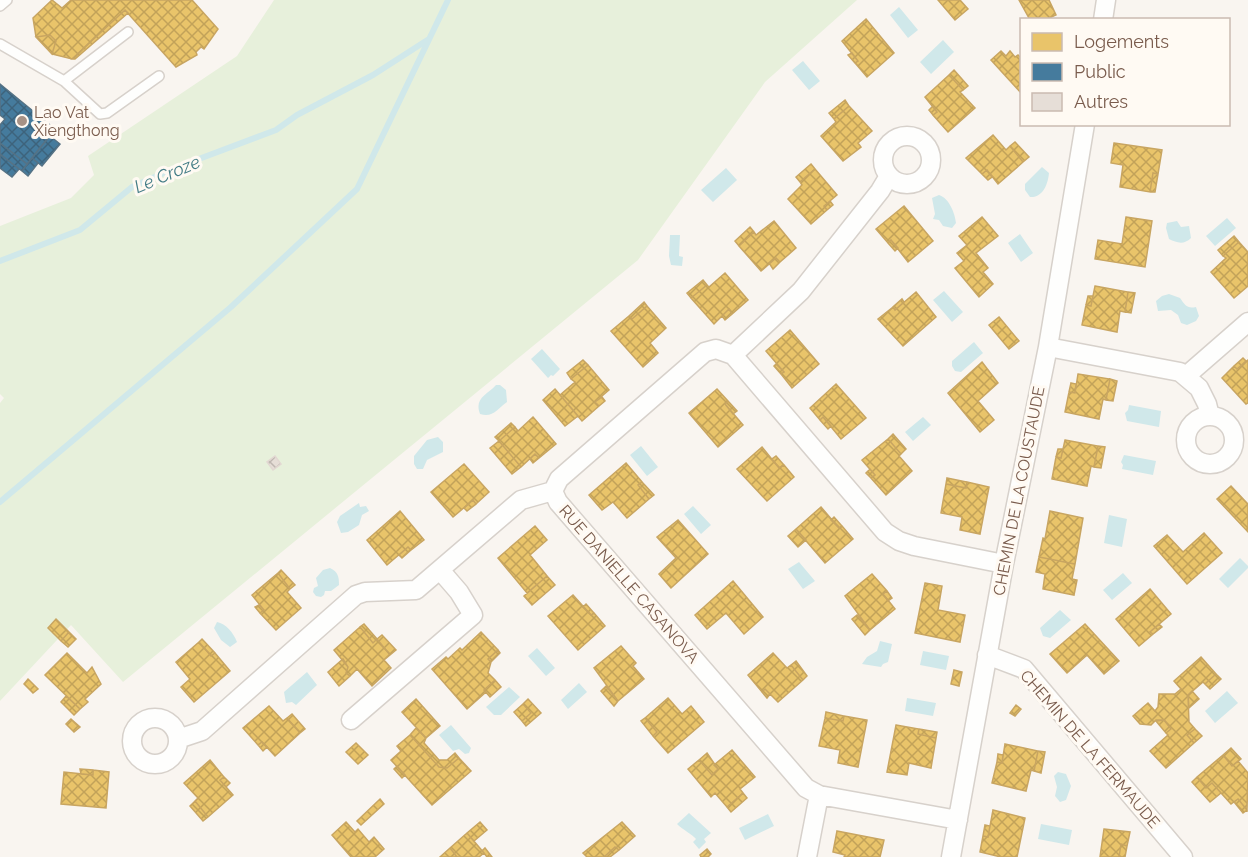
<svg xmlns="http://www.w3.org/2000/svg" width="1248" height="857" viewBox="0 0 1248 857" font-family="Raleway,sans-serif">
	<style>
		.grass { fill: #e7f0db }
		.water { fill: #d0e8ea }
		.homes { fill: url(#homes-cross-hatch); stroke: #c8a561; stroke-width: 1.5 }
		.public { fill: url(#public-cross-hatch); stroke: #557285; stroke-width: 1.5 }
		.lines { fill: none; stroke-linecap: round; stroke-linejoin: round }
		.stream { stroke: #d0e8ea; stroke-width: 6 }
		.building { fill: url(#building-cross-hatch); stroke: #e2d8d2; stroke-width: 1.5 }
		.lane-casing { stroke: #d7d1cb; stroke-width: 12 }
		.street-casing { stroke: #d7d1cb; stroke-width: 21 }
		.lane { stroke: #fefefd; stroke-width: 9 }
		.street { stroke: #fefefd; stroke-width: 18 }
		.poi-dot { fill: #a69286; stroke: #fffaf3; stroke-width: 2 }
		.labels { text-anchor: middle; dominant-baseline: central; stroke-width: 6; stroke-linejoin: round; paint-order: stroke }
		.poi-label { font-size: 16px; fill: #7a5c4d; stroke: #fffaf3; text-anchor: start }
		.street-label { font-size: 16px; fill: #7a5c4d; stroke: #fffaf3 }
		.water-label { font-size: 18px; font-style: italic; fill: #437c86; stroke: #fffaf3 }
	</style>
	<defs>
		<pattern id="homes-cross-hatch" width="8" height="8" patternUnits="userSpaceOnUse" patternTransform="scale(1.5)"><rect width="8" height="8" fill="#e9c46a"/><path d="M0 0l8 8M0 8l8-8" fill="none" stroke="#c2a259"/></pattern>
		<pattern id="public-cross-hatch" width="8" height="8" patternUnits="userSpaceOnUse" patternTransform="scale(1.5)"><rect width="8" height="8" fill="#457b9d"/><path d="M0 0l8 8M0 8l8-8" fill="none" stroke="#3d637c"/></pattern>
		<pattern id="building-cross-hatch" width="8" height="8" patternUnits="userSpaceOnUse" patternTransform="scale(1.5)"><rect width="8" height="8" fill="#e6ded7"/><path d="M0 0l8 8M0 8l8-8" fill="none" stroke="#bfb7b1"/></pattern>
	</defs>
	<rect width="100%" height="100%" fill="#f9f5f0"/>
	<path class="grass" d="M274 0H857L765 82 638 260 123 682 71 625 0 701V403L4 398 0 394V226L71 198 94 175 88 156 237 56Z"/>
	<path class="water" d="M899 7 918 30 908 38 890 15Z
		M943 40 954 52 931 74 920 62Z
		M803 61 820 81 809 90 792 70Z
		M1042 167 1049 173C1048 184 1043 198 1030 197L1025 190V184Z
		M726 168 737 180 713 202 701 190Z
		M939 195C949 198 955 213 956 223L952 228 943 226 939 220 933 219 935 214 932 198Z
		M1227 218 1236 228 1215 246 1206 236Z
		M1177 221 1181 227 1189 226 1191 238C1184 245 1177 243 1169 239L1166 228 1167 223Z
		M1020 234 1033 253 1021 262 1008 243Z
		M670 235H680L679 256 683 257 682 266 671 265 669 256Z
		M944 291 963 312 952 322 933 300Z
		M1169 294 1180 298C1185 305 1187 309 1196 307L1199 316 1196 321 1187 325 1181 323 1178 315 1171 310 1158 311 1156 301 1162 296Z
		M974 342 983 353 961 372 955 371 952 366V361Z
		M542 349 560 369 553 376 551 375 548 378 531 359Z
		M496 385H500L506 390 507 402C497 409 493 418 480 414 474 398 487 395 496 385Z
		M1129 405 1161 411 1159 427 1127 421 1125 413 1128 410Z
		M923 417 931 425 913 441 905 432Z
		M438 437 443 442V452L427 460 423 469H417L414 464V456L427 440Z
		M641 446 658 467 647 476 630 455Z
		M1124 455 1156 461 1153 475 1122 469 1123 465 1121 462Z
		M359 503 360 507 366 506 369 511 362 515 359 525 348 532 341 533 337 522 340 516Z
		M693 506 711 525 701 534 684 514Z
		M1109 515 1127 519 1122 547 1104 543Z
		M1240 558 1248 566V568L1228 588 1219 579Z
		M799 562 815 581 803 589 788 569Z
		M330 568C338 572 339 576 339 585L331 591H325L324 595 321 597 316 596 313 592 314 588 318 586 316 578 323 570Z
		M1123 573 1132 583 1112 600 1103 590Z
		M1060 610 1071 620 1050 638 1043 636 1040 628Z
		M217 622C226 624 233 632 237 642L230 647 221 640 214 628Z
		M880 641 892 644 888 662 883 664 881 667 862 664 867 657 877 651Z
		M537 648 555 668 546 676 528 656Z
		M923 651 949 656 946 670 920 665Z
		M307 672 317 685 296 705 292 702 286 703 284 692Z
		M579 683 587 692 568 709 561 700Z
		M509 687 520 697 501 715H494L486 707Z
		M1227 691 1238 703 1215 723 1205 711Z
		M907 698 936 703 933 716 905 711Z
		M451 725 471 748 469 753 465 754 459 749 453 751 439 735Z
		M1058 772 1066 774 1071 786 1066 800 1060 802 1055 796 1057 787 1054 776Z
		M689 813 711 833 704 839 706 842 699 849 693 842 696 839C692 834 683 830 677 824Z
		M768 814 774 826 745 840 739 828Z
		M1041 824 1072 830 1069 845 1038 839Z"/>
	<path class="homes" d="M52 0 62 8 71 0H192L218 29 204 49 201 47 196 52 197 55 176 67 125 10 72 59 52 54 56 41 50 35 36 37 33 18Z
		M938 0H960L968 9 955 20Z
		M1019 0H1049L1056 15 1045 20 1029 18Z
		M125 10 128 13 75 59H72Z
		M866 19 894 53 867 77 855 63 858 61 842 41Z
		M50 35 56 41 52 54 36 37Z
		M1001 51 1006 56 1010 51 1015 57 1018 55 1022 59V94L991 60Z
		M852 53 858 61 855 63 848 55Z
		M954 70 968 86 963 90 949 75Z
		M949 75 963 90 960 92 975 108 948 132 933 115 937 112 925 97Z
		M845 100 849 106 834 119 829 113Z
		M849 106 872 131 858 143 861 147 843 161 821 136 836 122 834 119Z
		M933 106 937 112 933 115 929 110Z
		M993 135 1006 150 1010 146 1023 162 998 184 987 170 982 174 966 158Z
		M1015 142 1029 157 1023 162 1010 146Z
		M1114 143 1162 150 1158 174 1153 173 1150 192 1120 187 1123 165 1111 163Z
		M811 164 815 169 800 182 796 177Z
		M815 169 837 195 824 206 827 210 811 224 788 199 802 185 800 182Z
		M987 170 992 177 988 180 982 174Z
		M1153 173 1158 174 1155 192H1150Z
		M830 201 833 205 827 210 824 206Z
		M904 206 933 241 908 262 891 240 888 243 876 229Z
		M982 217 998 236 976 253 988 268 983 272 993 284 979 297 955 268 964 261 957 253 967 245 959 236Z
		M1126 217 1152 221 1145 267 1095 259 1098 240 1122 244Z
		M774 221 796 248 780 262 776 258 761 271 739 246 754 232 756 235Z
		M750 227 754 232 739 246 735 241Z
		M1234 236 1239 242 1223 256 1218 250Z
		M891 240 898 248 895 251 888 243Z
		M1239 242 1248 252V286L1234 298 1211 272 1226 258 1223 256Z
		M776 258 780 262 773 269 769 263Z
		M725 273 748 300 732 314 729 309 714 324 691 298 707 285 709 287Z
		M703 280 707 285 691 298 687 293Z
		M1095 286 1128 292 1125 312 1120 311 1117 332 1082 325 1086 305 1091 306Z
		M916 292 936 317 903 346 878 319 893 307 895 310Z
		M1128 292 1135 293 1131 313 1125 312Z
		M1088 296H1093L1091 306 1086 305Z
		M902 299 904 302 895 310 893 307Z
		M644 302 647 306 632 319 629 316Z
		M647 306 666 328 650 343 658 353 643 367 611 331 629 316 632 319Z
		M729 309 732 314 725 320 722 316Z
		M999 317 1019 341 1009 349 989 325Z
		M790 330 819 364 792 388 781 374 784 372 766 351Z
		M1243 358 1246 361 1237 369 1234 366Z
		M583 360 588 365 571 379 567 373Z
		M1248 360V403L1246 404 1222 378 1234 366 1237 369Z
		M982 362 998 383 978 401 994 420 980 432 948 393Z
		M776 364 784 372 781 374 774 366Z
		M588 365 609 390 595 402 599 406 582 421 560 395 575 382 571 379Z
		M1078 374 1110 379 1106 400 1103 399 1099 419 1065 412 1069 392 1075 393Z
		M1110 379 1117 381 1113 401 1106 400Z
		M1071 383 1076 384 1075 393 1069 392Z
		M836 384 866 418 841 439 823 417 820 420 810 408Z
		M555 389 578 416 565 426 543 400Z
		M717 389 728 401 725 404 743 425 718 447 689 413Z
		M602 397 605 401 599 406 595 402Z
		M728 401 737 411 733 414 725 404Z
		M533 417 556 444 539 458 535 454 521 467 499 441 515 427 518 431Z
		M823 417 831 426 828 429 820 420Z
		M511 423 515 427 499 441 495 437Z
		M893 434 906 449 901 454 888 439Z
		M888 439 901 454 899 456 912 471 886 495 871 478 875 475 862 460Z
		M1065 440 1098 446 1094 467 1091 466 1087 486 1052 479 1056 457 1061 458Z
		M499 441 521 467 512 474 490 448Z
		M1098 446 1105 447 1101 468 1094 467Z
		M762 447 779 468 784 465 794 477 767 501 737 469Z
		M1058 449H1063L1061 458 1056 457Z
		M535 454 539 458 533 463 530 459Z
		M776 456 784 465 779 468 772 459Z
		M626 463 642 482 638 485 649 499 627 518 613 502 602 510 589 495Z
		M464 464 489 492 476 504 473 500 453 517 431 492Z
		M870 469 875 475 871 478 866 473Z
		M947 478 967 482 966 488 946 484Z
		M642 482 654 495 649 499 638 485Z
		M967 482 989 487 980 534 960 530 962 517 941 513 946 484 966 488Z
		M1231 486 1248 504V532L1217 499Z
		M473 500 476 504 467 511 464 508Z
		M821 507 839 528 842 526 853 539 825 563 796 529Z
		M400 511 424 540 411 550 408 547 387 565 367 540Z
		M1050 511 1083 518 1075 564 1039 557 1043 538 1045 539Z
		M834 517 842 526 839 528 831 520Z
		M678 520 708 554 671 588 659 574 676 558 657 537Z
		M535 526 547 540 530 555 547 576 527 593 498 558Z
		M796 529 806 540 798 547 788 536Z
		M1204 533 1222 553 1187 584 1154 546 1167 535 1183 552Z
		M408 547 411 550 402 558 399 555Z
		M1039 557 1075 564 1072 579 1077 580 1074 595 1043 589 1045 574 1036 572Z
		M281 570 295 585 290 589 278 573Z
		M278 573 290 589 287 592 301 608 276 630 260 613 264 610 252 595Z
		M872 574 887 591 883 594 895 609 870 630 845 596Z
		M547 576 555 585 532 605 524 596Z
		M733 581 763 617 744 634 726 613 707 629 695 615Z
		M925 583 942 586 938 610 965 615 960 642 915 633Z
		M1150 589 1171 614 1150 632 1153 634 1139 646 1116 619Z
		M887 591 892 598 888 601 883 594Z
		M573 595 591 615 594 613 605 626 578 650 548 616Z
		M586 604 594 613 591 615 583 607Z
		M259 605 264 610 260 613 255 607Z
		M857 615 870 630 865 635 852 619Z
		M56 619 69 632 61 641 48 628Z
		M364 624 377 639 373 643 360 627Z
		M1085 624 1119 661 1104 674 1087 655 1067 673 1050 654Z
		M1159 624 1162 627 1153 634 1150 632Z
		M360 627 373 643 377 639 390 655 384 660 391 668 372 686 357 669 350 676 346 673 348 667 334 650Z
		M69 632 76 639 68 647 61 641Z
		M481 632 498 650 488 659 491 662 488 673 495 680 484 690 486 692 467 709 432 669 446 657 448 659 460 648 462 650Z
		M382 635 396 650 390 655 377 639Z
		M202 639 215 653 211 656 199 642Z
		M199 642 211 656 215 653 230 671 194 702 181 687 190 679 176 662Z
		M621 646 636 663 633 666 644 679 618 701 594 668Z
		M498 650 500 653 491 662 488 659Z
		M67 653 87 673 92 667 101 684 85 699 88 702 80 709 45 675Z
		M773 653 787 668 791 665 803 680 778 702 765 689 762 692 748 675Z
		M1201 657 1216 674 1205 684 1203 682 1188 695 1189 722 1195 729 1187 735 1194 743 1166 768 1150 751 1168 735 1166 733 1171 729 1164 720H1156L1151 725 1140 724 1133 716 1148 703 1155 711 1158 707 1159 694H1175L1181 689 1174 681Z
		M343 659 348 667 346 673 350 676 339 686 328 672Z
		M796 661 807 676 803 680 791 665Z
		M954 670 962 672 959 686 951 684Z
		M1216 674 1221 679 1210 689 1205 684Z
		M28 679 38 689 33 693 24 684Z
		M495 680 501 687 490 697 484 690Z
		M606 686 618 701 614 706 601 691Z
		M765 689 770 694 767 698 762 692Z
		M1192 691 1199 699 1189 708 1188 695Z
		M66 696 80 709 74 715 61 702Z
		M668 698 682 714 691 706 704 722 668 753 653 736 657 732 645 718Z
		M416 699 440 726 426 738 402 712Z
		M528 699 541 713 526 726 522 721 531 713 523 704Z
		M523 704 531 713 522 721 514 712Z
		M1016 705 1021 709 1015 716 1010 713Z
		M269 706 283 721 287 718 300 733 275 756 262 742 258 745 243 728Z
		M826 712 844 716 843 721 825 718Z
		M292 714 305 729 300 733 287 718Z
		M844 716 867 720 858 767 838 763 840 750 819 746 825 718 843 721Z
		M645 718 657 732 653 736 641 721Z
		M71 719 80 727 74 732 66 724Z
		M1164 720 1171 729 1166 733 1156 721Z
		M896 725 919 729 918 734 936 738 931 768 909 763 907 775 887 772Z
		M416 728 426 738 424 743 439 760H447L455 753 459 758 447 768 439 767 410 735Z
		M919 729 937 732 936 738 918 734Z
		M1195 729 1202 736 1194 743 1187 735Z
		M410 735 439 767 447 768 459 758 471 771 432 805 391 760 401 751 397 746Z
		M262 742 267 747 263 751 258 745Z
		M356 743 368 755 358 764 346 752Z
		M1005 744 1038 751 1034 771 1031 770 1026 791 992 783 997 762 1002 763Z
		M1231 748 1241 759 1232 766 1223 755Z
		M732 750 755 777 740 789 743 793 727 807 715 793 711 797 688 769 699 760 712 775 718 769 714 765Z
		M1038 751 1045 752 1041 773 1034 771Z
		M707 753 718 769 712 775 699 760Z
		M998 754 1003 755 1002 763 997 762Z
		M1223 755 1232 766 1238 761 1248 773 1247 810 1238 799 1231 804 1212 783 1206 788 1197 777Z
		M210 760 224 777 220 780 233 795 208 817 195 801 198 798 184 783Z
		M397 766 405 775 402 778 394 769Z
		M80 769 93 770V775L81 774Z
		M93 770 109 772 106 808 61 804 64 772 93 775Z
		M224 777 230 783 226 787 220 780Z
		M1197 777 1206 788 1212 783 1221 793 1210 802 1192 782Z
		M743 793 747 798 731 812 727 807Z
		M380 799 384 804 361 825 357 821Z
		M1238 799 1247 810 1243 813 1234 802Z
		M195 801 208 817 203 821 190 806Z
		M993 810 1025 818 1017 857H1001L980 852 983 836 988 837Z
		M346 822 355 832 358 829 369 842 374 837 384 849 375 857H351L332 835Z
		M480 822 487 830 474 841 467 833Z
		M622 822 635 836 619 850 615 847 604 857H587L583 853Z
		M985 825 990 826 988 837 983 836Z
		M1104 829 1130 832 1127 846 1121 844 1119 857H1100Z
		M837 831 884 840 880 857H844L845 855 833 852Z
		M467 833 484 853 479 857H457L450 848Z
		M1121 844 1127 846 1125 857H1119Z
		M615 847 619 850 610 857H604Z
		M450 848 457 857H440Z
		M485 848 492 857H487L484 853 482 851Z
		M707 849 711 854 708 857H701L700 855Z"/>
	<path class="public" d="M0 84 55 129 27 164 0 143V125L5 119 0 115Z
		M50 136 60 144 42 166 32 158Z
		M0 143 27 164 22 171 0 154Z
		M0 154 19 169 12 177 0 168Z
		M32 158 38 163 28 176 22 171Z"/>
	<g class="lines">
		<path class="stream" d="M0 261 80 230 132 187 175 168 276 130 297 115 373 75 429 39
			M0 502 231 307 357 189 448 0"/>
	</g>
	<path class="building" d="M275 456 281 464 273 470 267 462Z"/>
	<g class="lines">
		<defs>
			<path id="lane" d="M0 6 7 0
				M0 44 64 81 100 114 107 113 159 76
				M64 81 128 32"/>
			<path id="street" d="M1103 20 1106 0
				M883 160a24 24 0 1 1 48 0a24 24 0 1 1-48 0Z
				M1048 347 1180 372 1199 388 1207 404 1210 416
				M733 355 801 291 880 191 889 176
				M1186 376 1248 322
				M1186 440a24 24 0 1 1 48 0a24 24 0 1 1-48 0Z
				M987 655 1024 669 1183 857
				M132 741a23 23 0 1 1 46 0a23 23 0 1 1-46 0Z
				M351 720 473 615 459 592 440 570
				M178 739 202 731 356 595 365 592 416 590 521 500 553 491
				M958 820 819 795 806 788 558 502 553 491 559 479 705 352 716 349 733 355 885 532 899 541 914 546 1004 564
				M807 857 819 795
				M951 857 1004 564 1048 347 1085 124"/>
		</defs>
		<use href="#lane" class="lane-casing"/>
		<use href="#street" class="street-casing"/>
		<use href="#lane" class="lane"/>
		<use href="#street" class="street"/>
	</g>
	<circle class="poi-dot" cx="22" cy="121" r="6"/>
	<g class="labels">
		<g class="poi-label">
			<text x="34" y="112">Lao Vat<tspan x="34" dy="18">Xiengthong</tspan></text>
		</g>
		<g class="street-label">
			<text transform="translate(1019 491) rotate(-79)">CHEMIN DE LA COUSTAUDE</text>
			<text transform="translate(629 584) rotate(49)">RUE DANIELLE CASANOVA</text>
			<text transform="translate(1090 749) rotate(49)">CHEMIN DE LA FERMAUDE</text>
		</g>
		<g class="water-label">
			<text transform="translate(167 174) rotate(-23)">Le Croze</text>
		</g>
	</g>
	<rect x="1020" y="18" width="210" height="108" fill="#fffaf3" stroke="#cabbb1" stroke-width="1.5"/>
	<rect x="1032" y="33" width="30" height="18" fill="#e9c46a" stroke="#cabbb1" stroke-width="1.5"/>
	<text x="1074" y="48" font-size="18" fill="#7a5c4d">Logements</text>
	<rect x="1032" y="63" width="30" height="18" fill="#457b9d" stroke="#cabbb1" stroke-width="1.5"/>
	<text x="1074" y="78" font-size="18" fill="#7a5c4d">Public</text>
	<rect x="1032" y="93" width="30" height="18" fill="#e6ded7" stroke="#cabbb1" stroke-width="1.5"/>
	<text x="1074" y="108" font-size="18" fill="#7a5c4d">Autres</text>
</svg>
